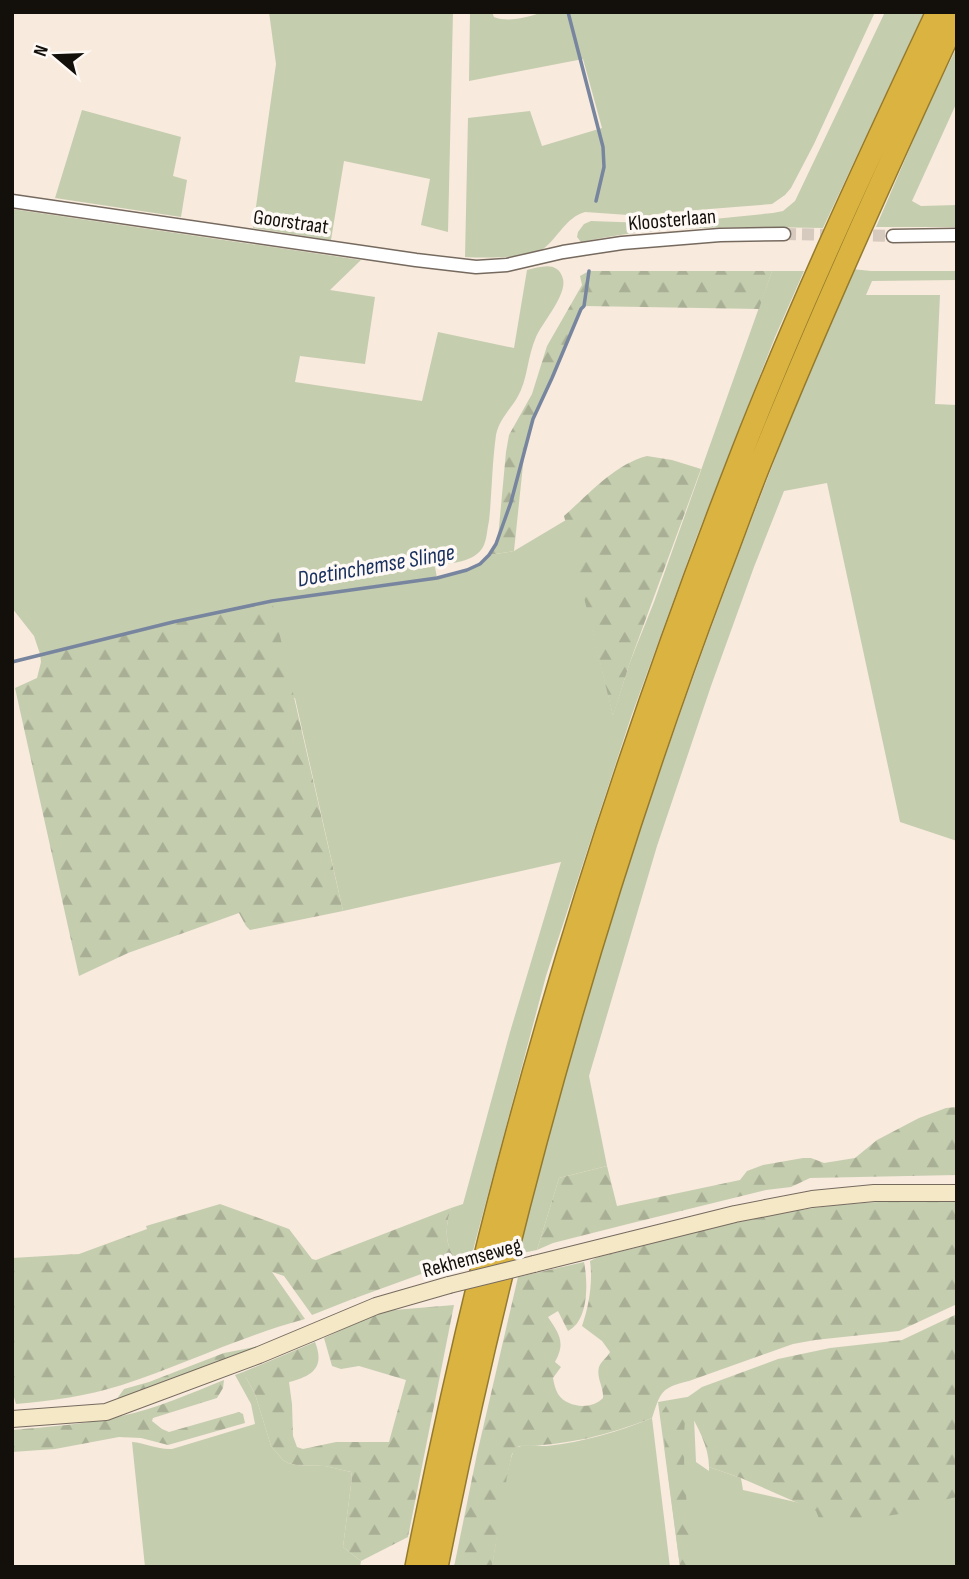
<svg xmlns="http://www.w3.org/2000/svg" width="969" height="1579" viewBox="0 0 969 1579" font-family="'Sofia Sans Condensed',sans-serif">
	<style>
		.green { fill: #c5cdaf }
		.forest { fill: url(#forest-firs) }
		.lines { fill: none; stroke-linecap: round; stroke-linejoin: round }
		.stream { stroke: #78859f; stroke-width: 3.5 }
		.street-tunnel { stroke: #d6c9be; stroke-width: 12; stroke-dasharray: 12 6; stroke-linecap: butt }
		.street-casing { stroke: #766a5f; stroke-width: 15 }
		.secondary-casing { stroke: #766a5f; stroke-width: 18 }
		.highway-casing { stroke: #947a2d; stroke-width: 24 }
		.street { stroke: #fff; stroke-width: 12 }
		.secondary { stroke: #f4e8c6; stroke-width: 16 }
		.highway { stroke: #dab340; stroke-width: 21 }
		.secondary-bridge-casing { stroke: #766a5f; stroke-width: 18; stroke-linecap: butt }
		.secondary-bridge { stroke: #f4e8c6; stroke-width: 16 }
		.labels { text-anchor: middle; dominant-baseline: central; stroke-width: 7; stroke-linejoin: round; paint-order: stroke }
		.street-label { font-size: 21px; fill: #130f0b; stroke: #fef9f4 }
		.water-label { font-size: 23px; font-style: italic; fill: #193160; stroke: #fef9f4 }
	</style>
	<defs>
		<pattern id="forest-firs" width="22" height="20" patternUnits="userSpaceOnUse" patternTransform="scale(1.75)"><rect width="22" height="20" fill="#c5cdaf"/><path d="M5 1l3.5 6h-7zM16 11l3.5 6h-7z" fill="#a8af95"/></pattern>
	</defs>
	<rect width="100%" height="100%" fill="#f8eadd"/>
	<path class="green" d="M269 12H453L448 232 421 225 430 179 344 161 331 240 253 228 276 64Z
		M470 12H492L494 17C509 23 528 17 543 12H875L814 144 791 188 785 195 772 204 671 212 643 216 585 212C565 218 559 237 543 249 529 259 484 258 465 257L468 118 530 111 542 146 602 128 583 59 469 81Z
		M885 12H924L823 228C743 226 659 225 581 242L577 237 578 232 584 224 591 221 646 223 694 221 773 213 783 211 795 201Z
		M957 47V102L912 201 921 206 957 205V227H876L928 106Z
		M82 110 181 137 173 176 187 180 181 217 55 198Z
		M12 209 361 260 330 290 375 297 365 364 300 356 295 382 422 401 438 332 514 348 527 270C540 267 558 260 563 279 567 295 542 323 536 337 527 357 528 380 517 398 509 411 499 420 496 435 492 464 492 493 489 521 487 529 487 540 483 547 474 563 451 562 435 567L437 578 467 570 480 564 489 555 514 551 566 520 613 715 630 662 654 602 772 271H804L775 337 695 541 631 717 546 976 471 1258 457 1261C444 1245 445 1227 451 1208L463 1204 510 1032 561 862 343 911 295 698 55 651 40 654 34 636 12 608Z
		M852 269 871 271H957V280L872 281 866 295H940L935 404 957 405V841L900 822 827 483 784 491 754 567 711 686 657 846 589 1076 607 1166 559 1178 537 1250 517 1254C550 1128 583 1002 624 878 692 672 768 469 852 269Z
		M243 1372 255 1394 271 1446 283 1460 288 1463 296 1465 325 1466 351 1472 352 1477 343 1547 361 1561 360 1567H145L132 1442C146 1443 158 1450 172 1449L255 1424 251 1404 235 1375Z
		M693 1396 696 1462 709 1471V1467L741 1478 743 1490 830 1510 957 1495V1567H680L658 1402Z
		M652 1418 670 1567H492C495 1549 507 1458 515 1449 521 1443 538 1446 547 1446 583 1442 618 1432 652 1418Z"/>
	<path class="forest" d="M589 271H772L759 309 584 306 581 309 552 378 533 419 525 446 514 551 489 555 498 538 506 452 509 435 532 394 547 346 582 285 580 276Z
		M647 456 672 460 701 469 630 662 613 716 564 516C589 494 615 464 647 456Z
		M272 601 343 911 250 930 246 926 239 913 128 953 79 976 15 688 37 678 41 662 40 654 55 651 173 622Z
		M957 1107V1175L810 1178 791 1187 766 1190 628 1224 553 1243 537 1250 559 1178 607 1166 617 1206 740 1180 747 1171 763 1165 803 1158H811L824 1163 855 1158 877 1140 919 1118 946 1108Z
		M957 1200V1304L899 1331 815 1340 793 1344 689 1381C660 1388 661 1392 652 1418 609 1435 565 1446 519 1446L512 1454 507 1477 492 1567H454L477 1454 518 1277 584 1262C588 1282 589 1321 568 1331L558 1311 548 1317C559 1334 566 1342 555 1362L561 1367 553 1378C554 1383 555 1389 558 1394 567 1408 592 1410 603 1398 604 1387 596 1378 599 1367 601 1361 607 1358 610 1352L602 1341 582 1326C589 1306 593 1282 590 1261L598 1257C678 1238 757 1213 839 1205 878 1201 917 1200 957 1200Z
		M220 1204 289 1229 312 1259 316 1260 451 1208C445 1227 444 1245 457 1261L350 1300 312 1315 284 1276 272 1272 305 1319C242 1336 183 1365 122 1385 87 1396 52 1401 16 1404L12 1390V1258L79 1254 147 1229 146 1226Z
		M454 1305 408 1537 361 1561 343 1547 352 1477 351 1472 325 1466 296 1465 288 1463 283 1460 271 1446 255 1394 243 1372 315 1342C325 1367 313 1376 289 1382L292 1404 293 1436 297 1447 303 1449 336 1442H389L406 1380 359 1366 341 1369 332 1366 324 1338 382 1311Z
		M957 1314V1497L920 1505 906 1513 866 1519 832 1517 825 1522 820 1521 816 1511 741 1478 709 1467C709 1447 698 1427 688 1410H686C680 1462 688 1515 694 1567H680L666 1458 663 1427 665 1420 662 1412 666 1406 685 1399 702 1387 778 1359 830 1348 902 1340Z
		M280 1342 152 1391 116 1400 124 1389 149 1382 224 1353Z
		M224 1380 223 1388 217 1398 153 1418 152 1421 162 1429 169 1432 239 1412 243 1414 245 1423 168 1445 141 1438 119 1437 55 1449 12 1452V1430C49 1427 85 1424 121 1416 156 1409 191 1393 224 1380Z"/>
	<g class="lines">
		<path class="stream" d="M568 12 603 147 604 167 596 201
			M12 662 173 622 272 601 437 578 467 570 480 564 489 555 496 544 511 502 533 419 552 378 581 309 584 306 589 271"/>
		<path class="street-tunnel" d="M784 234 837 235
			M855 235 893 236"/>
		<defs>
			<path id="street" d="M12 201 416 260 476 267 507 265 563 252 622 243 720 235 784 234
				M893 236 957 235"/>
			<path id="secondary" d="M534 1264 735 1214 812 1199 874 1193H957
				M12 1419 106 1412 259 1355 376 1306 449 1285"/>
			<path id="highway" d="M416 1567C445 1421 478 1276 517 1132 579 901 656 673 743 450 801 302 869 157 937 12
				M437 1567C504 1230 596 898 717 577 733 536 747 495 764 454 824 306 890 161 957 17"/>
		</defs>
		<use href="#street" class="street-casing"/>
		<use href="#secondary" class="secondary-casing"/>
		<use href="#highway" class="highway-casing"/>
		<use href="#street" class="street"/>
		<use href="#secondary" class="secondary"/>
		<use href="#highway" class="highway"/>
		<defs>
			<path id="secondary-bridge" d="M449 1285 534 1264"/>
		</defs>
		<use href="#secondary-bridge" class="secondary-bridge-casing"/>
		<use href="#secondary-bridge" class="secondary-bridge"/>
	</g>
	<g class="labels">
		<g class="street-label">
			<text transform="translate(672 220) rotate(-5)">Kloosterlaan</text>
			<text transform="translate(291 222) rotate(8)">Goorstraat</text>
			<text transform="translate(472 1258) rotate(-15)">Rekhemseweg</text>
		</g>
		<g class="water-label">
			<text transform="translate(376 566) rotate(-10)">Doetinchemse Slinge</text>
		</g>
	</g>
	<rect width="969" height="1579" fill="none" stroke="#130f0b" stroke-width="28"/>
	<g transform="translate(56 56) rotate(289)" stroke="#fef9f4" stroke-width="5" paint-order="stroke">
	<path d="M0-5L12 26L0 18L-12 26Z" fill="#130f0b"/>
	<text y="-10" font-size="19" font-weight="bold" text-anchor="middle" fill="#130f0b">N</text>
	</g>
</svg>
